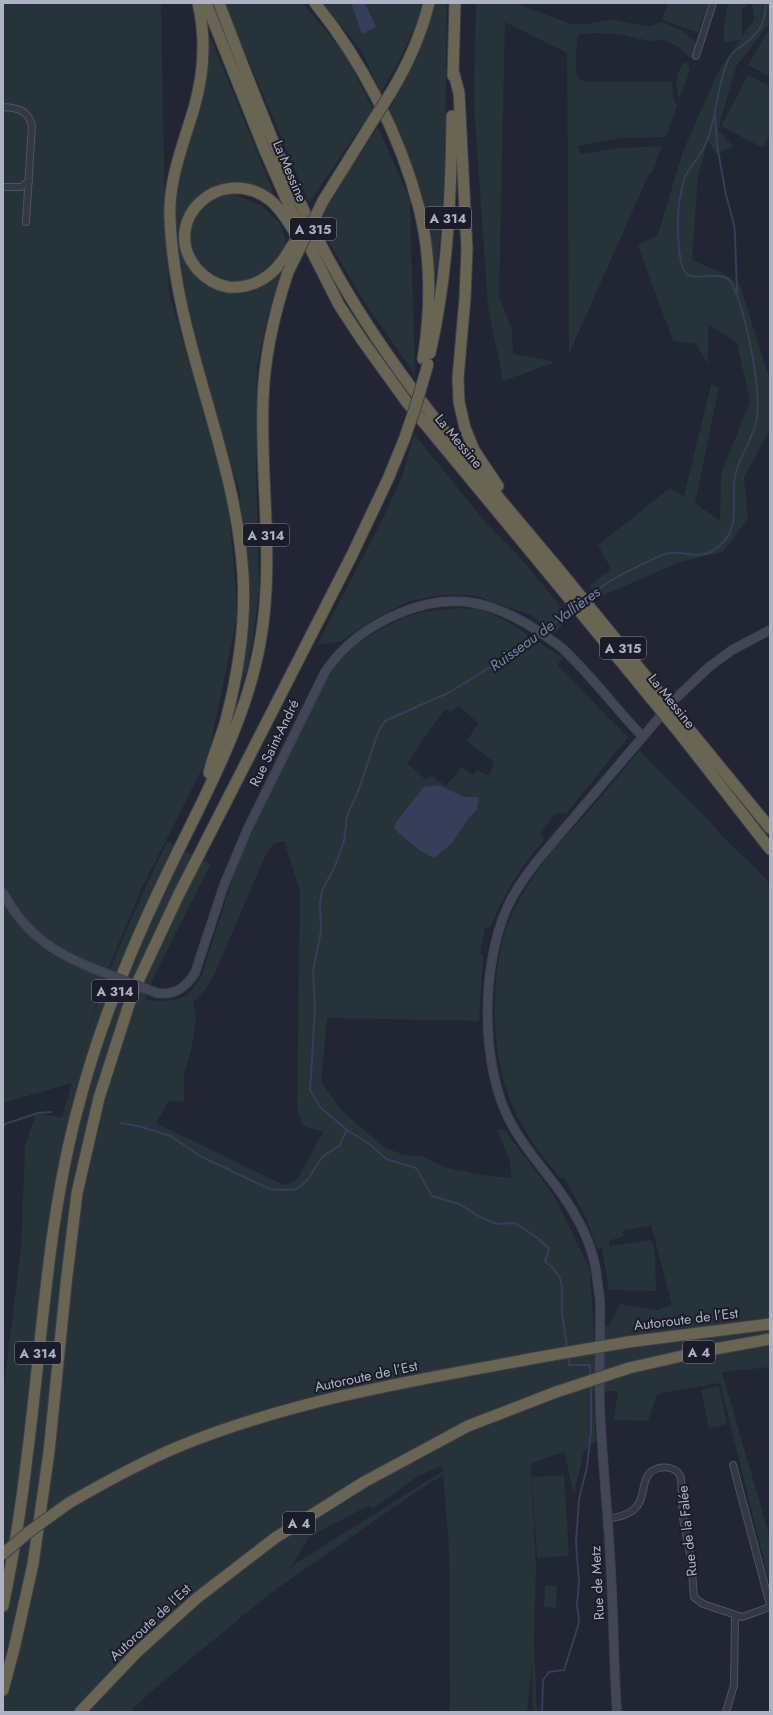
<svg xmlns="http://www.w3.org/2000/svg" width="773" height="1715" viewBox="0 0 773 1715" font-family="Jost,sans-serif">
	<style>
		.green { fill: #263338; fill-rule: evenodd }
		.water { fill: #363e5a }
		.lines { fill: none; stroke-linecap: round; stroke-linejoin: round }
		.stream { stroke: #363e5a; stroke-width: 2 }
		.street-casing { stroke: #4f5260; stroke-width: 8 }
		.secondary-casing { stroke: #3e414e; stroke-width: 10 }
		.highway-casing { stroke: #3c3f4c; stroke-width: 13 }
		.street { stroke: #343845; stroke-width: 6 }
		.secondary { stroke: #424657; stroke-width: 8 }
		.highway { stroke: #6a6552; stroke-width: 11 }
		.secondary-bridge-casing { stroke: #3e414e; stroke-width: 10; stroke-linecap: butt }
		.highway-bridge-casing { stroke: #3c3f4c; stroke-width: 13; stroke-linecap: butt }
		.secondary-bridge { stroke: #424657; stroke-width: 8 }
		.highway-bridge { stroke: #6a6552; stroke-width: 11 }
		.labels { text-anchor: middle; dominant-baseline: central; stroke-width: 4; stroke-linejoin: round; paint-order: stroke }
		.shield { fill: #1a1d29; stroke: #828594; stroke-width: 1 }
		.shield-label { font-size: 13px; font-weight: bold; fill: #aeb2c2 }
		.street-label { font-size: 14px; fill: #aeb2c2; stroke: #1a1d29 }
		.water-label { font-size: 15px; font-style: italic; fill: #7984a8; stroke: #1a1d29 }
	</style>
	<rect width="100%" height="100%" fill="#212534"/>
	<path class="green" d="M3 3H161L164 168 169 292 228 501 238 612 208 757 142 888 103 981 72 1083 3 1103Z
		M224 3H303L345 54 373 109 309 203Z
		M323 3H422C414 36 397 64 381 93L362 52Z
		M433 3H447C445 101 448 200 433 297L431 231 389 111 422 39Z
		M476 3H515L571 24H586L612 19 628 23 650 26 662 22 681 30 698 44 693 58 689 57 679 47 664 40 649 41 624 35 598 33 579 34C576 40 575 68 577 75 579 80 583 81 587 82H672L673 97 677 106 666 137 621 138 578 146 580 154 620 148 662 146 652 172 649 174 569 354 567 53 505 22 499 297 512 330 513 354 556 362 503 381 488 307 474 105Z
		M668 3H708L698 33 662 20Z
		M728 3H747L746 7H742V36L754 20 752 3H770L769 24 736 67 718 130 733 146 716 154 708 140 698 176 692 260 720 272 740 285 770 381V429L744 478 748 518 723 552 680 562 599 597 589 586 611 569 598 545 670 488 684 496 711 385 719 388 695 503 720 521 721 473 750 402 737 343 708 324V364L696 344 673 341 638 246 658 234 683 151 718 72 740 40 724 43V23Z
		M206 26 273 191 268 195 212 188 198 196 185 214 182 248 185 260 192 271 227 292 282 270 267 318 257 367 256 470 259 590 254 633 247 670 236 697 250 588 239 489 194 344 181 284 174 211 179 169Z
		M770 27V77L748 65Z
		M684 63H688L690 71 679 99C675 87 675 73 684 63Z
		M748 75 770 86V134L763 148 721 126Z
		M378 127 410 200 415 374 366 305 317 222 335 189Z
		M234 194 262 206 279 222 287 243C281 250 276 261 269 267 214 315 161 234 209 202 218 196 223 194 234 194Z
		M414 434 487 524 518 555 571 618 555 633 531 615 473 595H440L410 601 371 621 341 641 317 645 381 522 402 477Z
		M457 608 480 609 505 620 563 658 557 665 628 737 566 814 557 813 540 832 542 834 544 841C520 867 503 896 490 928H485L480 954 483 956 479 1021 327 1018 321 1082 342 1111 384 1147 404 1155 422 1156 444 1167 482 1175 512 1178 509 1158 497 1130 504 1129 553 1194 590 1269 594 1338 610 1323 620 1304 657 1310 672 1305 651 1225 622 1231 624 1236 609 1241V1246L652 1240 655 1252 656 1291 609 1290 602 1248 597 1249 585 1216 564 1177 560 1178C545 1159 529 1140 518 1118 491 1066 489 990 504 934 510 913 524 891 536 873 553 848 574 828 593 806 609 788 624 769 639 750L712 824C729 847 754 862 770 885V1367L722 1372 770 1538V1585L720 1383 661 1393 656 1397 648 1421 614 1420 618 1391H593L596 1441 584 1451 574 1494 564 1452 531 1463 536 1568 534 1641 537 1712H533L532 1664 527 1712H450L449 1547 443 1475 416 1492 268 1595 153 1690 130 1712H3V1393L21 1248 25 1145 36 1114 62 1117C73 1080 83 1043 96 1007 116 950 141 896 167 842L211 864 154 976 146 1000C177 1001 186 1004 202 974L234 874 256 823 323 685 338 662 358 643 386 626 403 618 422 612ZM458 705 478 723 467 741 494 762 489 776 477 770 473 775 461 767 446 786 431 775 426 780 407 763 445 709 451 712ZM284 841 300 892 297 1109 303 1126 323 1132 297 1180 284 1185 156 1123 169 1101 184 1102V1075L192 1047 196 1016 193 1003 204 991 213 977 265 856 273 844ZM441 1466 443 1471 277 1575 293 1564 309 1537 370 1505 372 1509 420 1475Z
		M719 1386 727 1424 709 1428 701 1390Z
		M564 1475 569 1556 537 1558 532 1477Z
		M545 1585 557 1586 556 1608 544 1607Z"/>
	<path class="water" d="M352 3H365L376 27 362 34 352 5Z
		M439 785 464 797H477L479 800 477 805 478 808 468 819 451 844 434 858 419 850 394 829 396 822 424 787Z"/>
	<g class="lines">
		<path class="stream" d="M715 115 717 145 726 195 734 224 735 236 737 292
			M588 598C605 582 624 573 645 563 652 560 661 554 670 553 685 551 699 560 714 550 744 529 730 506 735 476 739 457 751 442 756 423 763 393 745 305 729 279 714 271 695 282 686 273 677 264 677 217 679 204 680 196 682 186 685 177 691 164 702 155 707 141 717 115 717 84 729 58 732 53 737 49 742 46 759 33 765 25 766 3
			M545 633 552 625 573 609
			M121 1123 138 1126 171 1136 200 1156 259 1184 271 1189 284 1190 296 1189 302 1185 308 1179 323 1156 339 1146 347 1130 320 1107 310 1090 315 1008 313 971 321 931 320 902 322 891 335 866 344 841 347 816 359 789 378 732 385 721 450 692 492 666 505 661 510 656 541 636
			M3 1127 5 1124 38 1113 51 1112
			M347 1130 371 1145 386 1159 416 1168 432 1196 459 1204 482 1218 497 1224 515 1223 539 1239 549 1249 545 1261C567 1279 561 1286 562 1311 563 1324 566 1337 567 1349
			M568 1355 569 1365H590V1376
			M542 1712 543 1680 549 1672 564 1670 578 1626 579 1619 577 1605 579 1582 576 1542 579 1499 587 1467 591 1431V1384"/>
		<defs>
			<path id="street" d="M696 56 713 3
				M3 107C18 108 28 110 32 126L26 222
				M3 187H21L29 181
				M733 1465 770 1605
				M607 1519C617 1517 631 1515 637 1506 644 1498 642 1486 647 1477 653 1464 677 1464 681 1478L683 1518 691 1559 694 1597 703 1604 742 1617 770 1607
				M726 1712 734 1685 735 1616"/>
			<path id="secondary" d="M3 893C26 935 54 953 97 970
				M157 993C175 996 186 987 195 973L224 885 248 828 325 672C343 645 371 625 400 613 451 591 493 601 538 631 546 637 555 642 562 648 591 675 615 708 642 736
				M617 1712C614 1673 614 1634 612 1595 610 1533 603 1472 600 1410 599 1383 600 1356 600 1329 600 1317 601 1304 599 1293 597 1282 597 1271 594 1261 589 1238 575 1212 561 1193 544 1169 524 1148 511 1123 480 1067 481 966 507 908 516 888 528 872 542 855L675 699 709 667 732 650 770 630"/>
			<path id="highway" d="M198 3C206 38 204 74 194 108 183 146 168 180 170 220 175 342 236 453 243 575 246 624 238 674 226 720 221 738 213 755 209 773
				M206 3 265 151 292 212 339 305 362 340 406 401 549 574
				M219 3C257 102 294 204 349 295 408 393 484 480 557 567
				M315 3C362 61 400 135 419 208 431 256 431 310 423 359
				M453 70 459 93 467 249 465 298 458 378 459 402 465 428 474 450 498 486
				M453 76 455 3
				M390 94C407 66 421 35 429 3
				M323 201 374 119
				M283 260C270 278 251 289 228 287 216 285 205 278 197 269 158 222 219 162 270 200 280 208 287 220 294 231
				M430 353C448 275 451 195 452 116
				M689 729 770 828
				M681 735 770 849
				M628 1342 770 1324
				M629 1368 704 1351 770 1339
				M69 1503C107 1481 145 1460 185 1444 302 1397 429 1378 552 1355
				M3 1606C14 1554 22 1502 28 1449 43 1332 48 1214 80 1100 100 1024 130 951 164 880 200 804 245 727 260 643 275 563 260 481 263 401 264 357 274 314 288 272
				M3 1690 14 1649 33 1564 49 1452 66 1284 77 1193 99 1098 133 992 179 894 352 555 388 479 404 440
				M80 1712 136 1653 197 1598 275 1538 364 1482 468 1426 556 1392"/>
		</defs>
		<use href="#street" class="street-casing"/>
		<use href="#secondary" class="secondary-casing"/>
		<use href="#highway" class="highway-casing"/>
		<use href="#street" class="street"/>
		<use href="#secondary" class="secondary"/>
		<use href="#highway" class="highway"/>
		<defs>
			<path id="secondary-bridge" d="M97 970 157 993"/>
			<path id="highway-bridge" d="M374 119 390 94
				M283 260 296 240
				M288 272 323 201
				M404 440 416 405 428 364
				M557 567 689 729
				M549 574 681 735
				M552 1355 628 1342
				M556 1392 629 1368
				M3 1554 30 1531 69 1503"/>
		</defs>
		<use href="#secondary-bridge" class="secondary-bridge-casing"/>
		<use href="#highway-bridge" class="highway-bridge-casing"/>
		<use href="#secondary-bridge" class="secondary-bridge"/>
		<use href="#highway-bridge" class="highway-bridge"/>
	</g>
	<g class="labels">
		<g class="shield">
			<rect x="425" y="207" width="46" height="22" rx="3"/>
			<rect x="290" y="218" width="46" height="22" rx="3"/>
			<rect x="243" y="524" width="46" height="22" rx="3"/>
			<rect x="600" y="637" width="46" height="22" rx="3"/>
			<rect x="92" y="980" width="46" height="22" rx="3"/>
			<rect x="683" y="1341" width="32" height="22" rx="3"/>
			<rect x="15" y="1342" width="46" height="22" rx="3"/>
			<rect x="283" y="1512" width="32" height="22" rx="3"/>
		</g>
		<g class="shield-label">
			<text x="448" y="218">A 314</text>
			<text x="313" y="229">A 315</text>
			<text x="266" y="535">A 314</text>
			<text x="623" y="648">A 315</text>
			<text x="115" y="991">A 314</text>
			<text x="699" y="1352">A 4</text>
			<text x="38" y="1353">A 314</text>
			<text x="299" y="1523">A 4</text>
		</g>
		<g class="street-label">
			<text transform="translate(290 171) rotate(67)">La Messine</text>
			<text transform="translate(459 441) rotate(50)">La Messine</text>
			<text transform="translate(672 701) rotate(51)">La Messine</text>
			<text transform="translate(274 743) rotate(-64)">Rue Saint-André</text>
			<text transform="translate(686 1319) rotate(-7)">Autoroute de l’Est</text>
			<text transform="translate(366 1376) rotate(-12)">Autoroute de l’Est</text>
			<text transform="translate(687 1531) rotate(-96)">Rue de la Falée</text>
			<text transform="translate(597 1583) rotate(-93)">Rue de Metz</text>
			<text transform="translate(150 1622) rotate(-43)">Autoroute de l’Est</text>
		</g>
		<g class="water-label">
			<text transform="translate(545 629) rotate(-36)">Ruisseau de Vallières</text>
		</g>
	</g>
	<rect width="773" height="1715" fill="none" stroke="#aeb2c2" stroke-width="8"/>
</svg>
